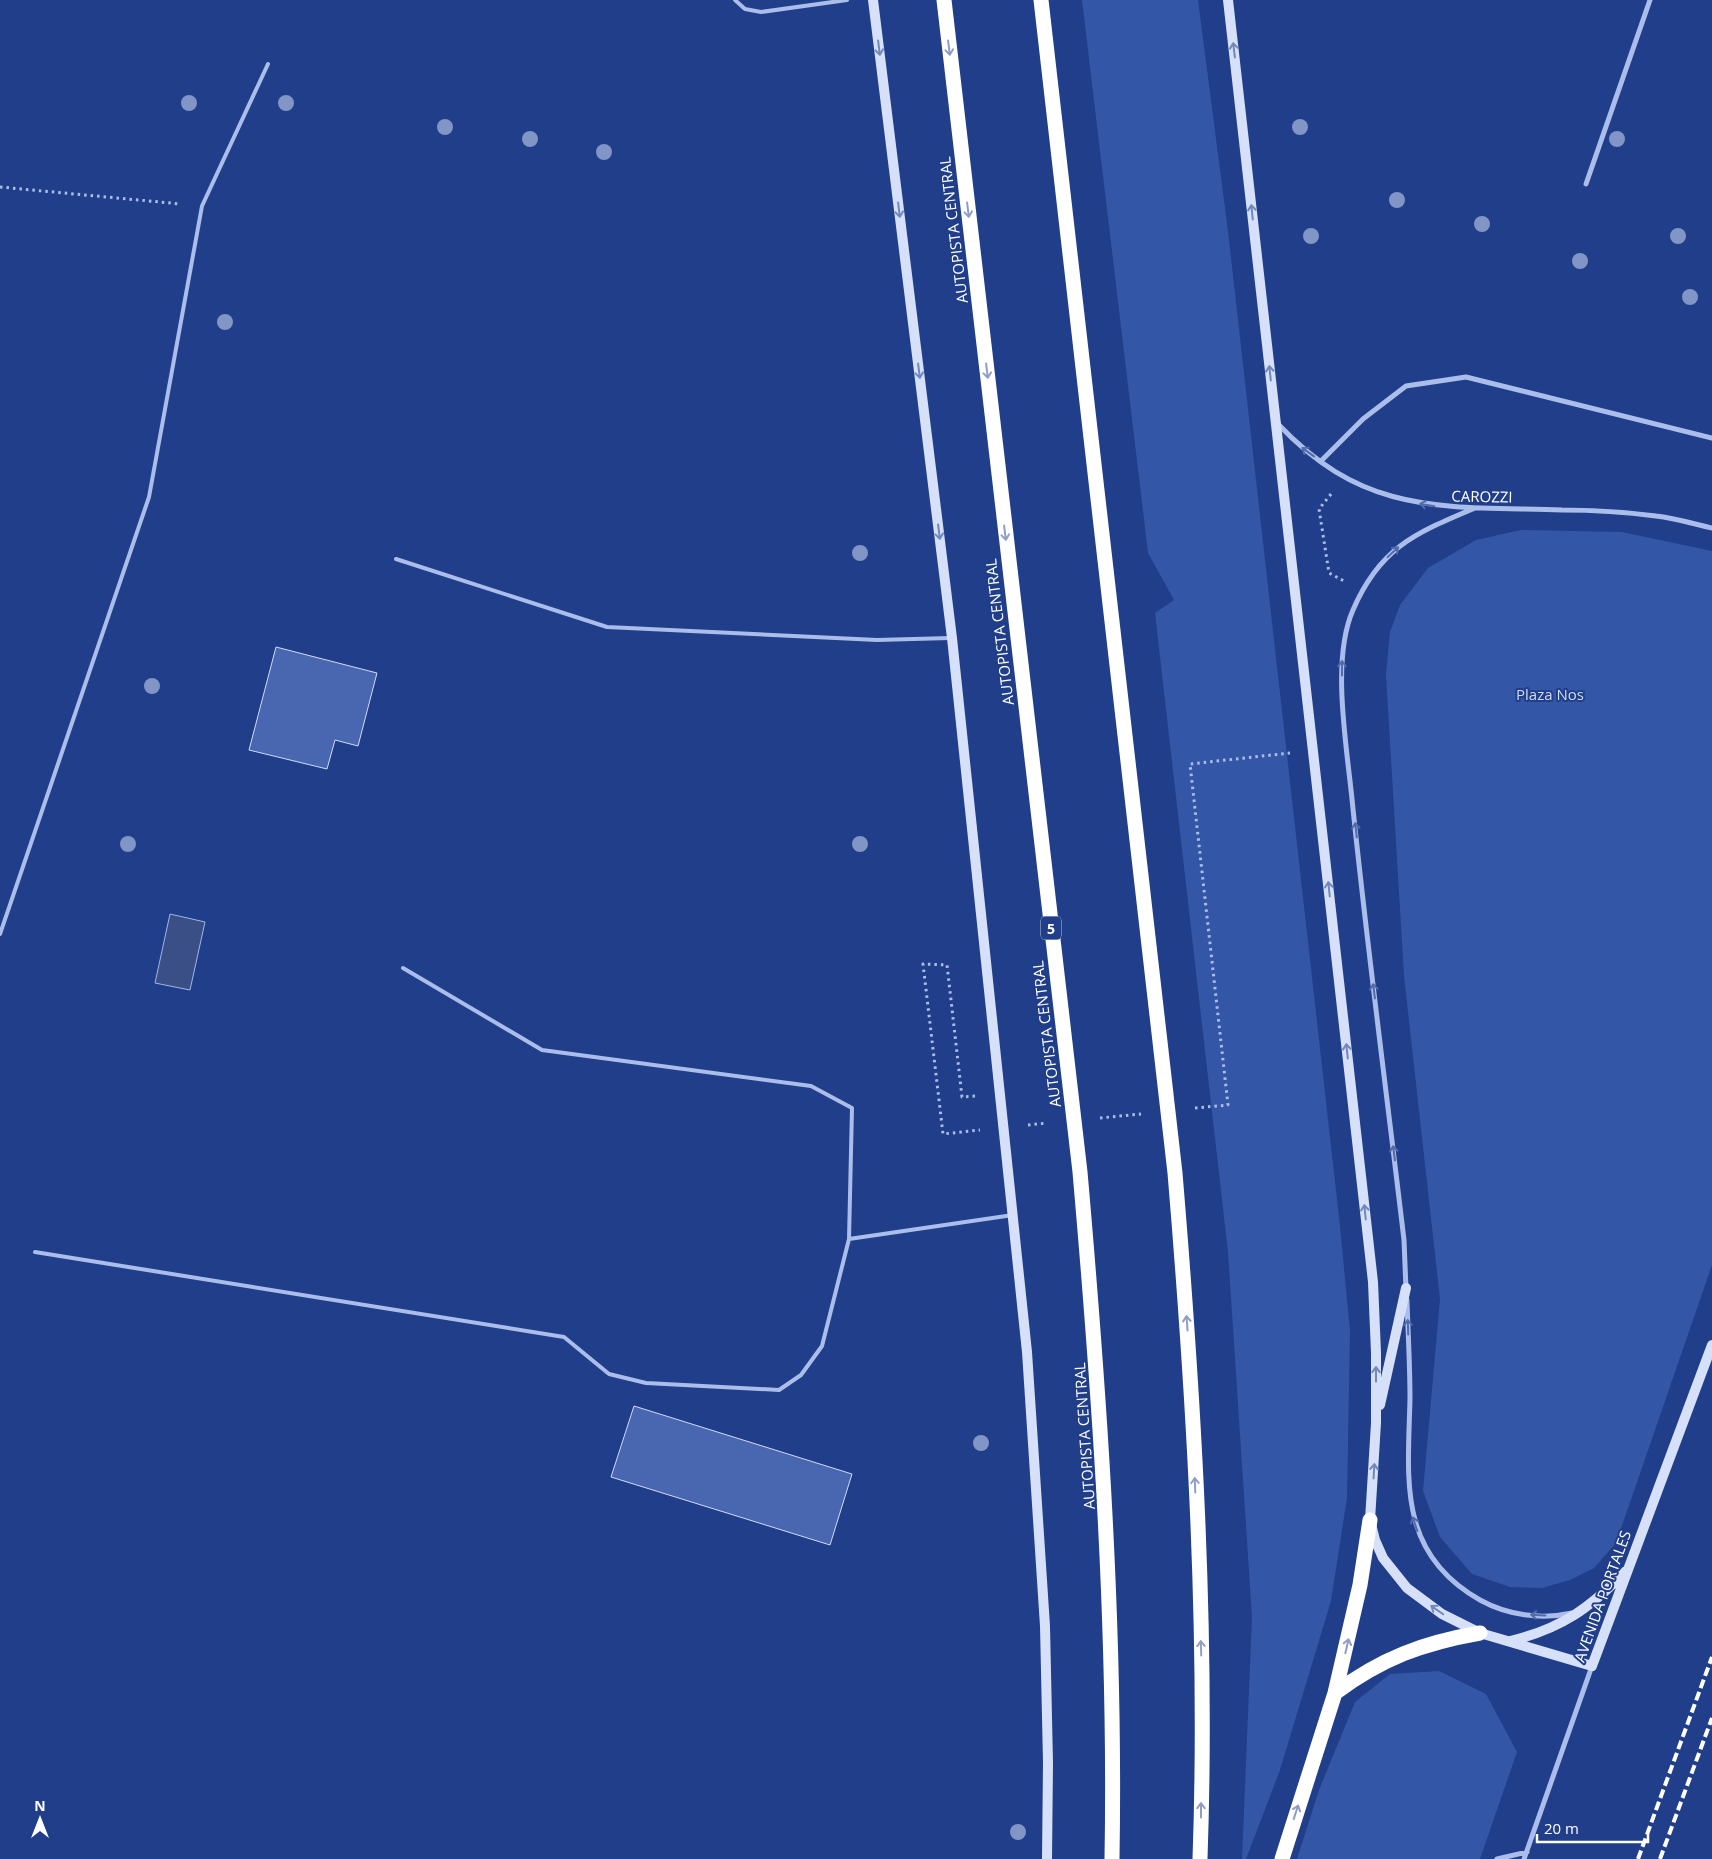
<svg xmlns="http://www.w3.org/2000/svg" width="1712" height="1859" viewBox="0 0 1712 1859" font-family="'Open Sans',sans-serif">
	<style>
		.green { fill: #3456a6 }
		.water { fill: #394f86; stroke: #9fb7ec }
		.building { fill: #4967b1; stroke: #d0dcf8 }
		.lines { fill: none; stroke-linecap: round; stroke-linejoin: round }
		.path { stroke: #abbeeb; stroke-width: 3; stroke-dasharray: 2.5 4; stroke-linecap: butt }
		.lane { stroke: #abbeeb; stroke-width: 4 }
		.street { stroke: #abbeeb; stroke-width: 5 }
		.secondary { stroke: #d6e0f8; stroke-width: 10 }
		.highway { stroke: #fff; stroke-width: 15 }
		.rail { stroke: #fff; stroke-width: 4; stroke-dasharray: 9 4; stroke-linecap: butt }
		.tree { fill: #8195c6 }
		.oneway { stroke: #7287bb }
		.oneway2 { stroke: #909ec4 }
		.oneway3 { stroke: #516bab }
		.labels { text-anchor: middle; dominant-baseline: central; stroke-width: 4; stroke-linejoin: round; paint-order: stroke }
		.shield { fill: #203e89; stroke: #bcc5dc; stroke-width: 1 }
		.shield-label { font-size: 14px; font-weight: bold; fill: #fff }
		.street-label { font-size: 15px; fill: #fff; stroke: #203e89 }
		.park-label { font-size: 15px; fill: #d0dcf8; stroke: #203e89 }
	</style>
	<rect width="100%" height="100%" fill="#203e89"/>
	<path class="green" d="M1082 0H1198L1228 231 1340 1226 1350 1331 1347 1498 1331 1601 1280 1770 1246 1859H1242L1252 1617 1228 1252 1155 613 1174 600 1148 553Z
		M1521 530 1622 532 1712 551V1265L1616 1543 1594 1568 1570 1580 1542 1588 1510 1587 1472 1574 1440 1537 1423 1491 1440 1299 1404 976 1386 675 1390 632 1400 605 1428 568 1476 540Z
		M1439 1671 1486 1694 1517 1752 1480 1859H1297L1319 1790 1355 1702 1390 1674Z"/>
	<path class="water" d="M170 914 205 922 190 990 155 983Z"/>
	<path class="building" d="M276 647 377 673 358 746 335 740 327 769 249 750Z
		M634 1406 852 1474 830 1545 611 1477Z"/>
	<g class="lines">
		<path class="path" d="M0 187 181 204
			M1331 494 1319 509 1329 573 1344 581
			M975 1096 962 1097 947 965 923 964 943 1134 980 1130
			M1195 1108 1228 1105 1190 764 1290 753
			M1100 1118 1141 1114
			M1028 1125 1047 1123"/>
		<path class="lane" d="M735 0 745 9 761 12 847 0
			M396 559 607 627 877 640 950 638
			M0 934 149 497 202 206 268 64
			M849 1239 1013 1215
			M35 1252 564 1337 609 1374 646 1383 779 1390 801 1375 822 1346 849 1239 852 1108 811 1086 542 1050 403 968"/>
		<path class="street" d="M1586 184 1650 0
			M1278 424C1366 517 1445 506 1562 510 1593 510 1625 512 1656 516 1675 518 1694 524 1712 528
			M1321 461 1363 419 1406 386 1466 377 1712 438
			M1406 1289 1404 1240C1387 1096 1368 953 1353 809 1348 752 1330 662 1353 610 1380 547 1416 533 1475 508
			M1407 1300C1408 1333 1410 1366 1410 1399 1408 1480 1397 1553 1480 1600 1507 1615 1541 1620 1572 1613
			M1497 1859 1527 1852
			M1524 1859 1592 1666"/>
		<path class="secondary" d="M873 0 952 638 1027 1352 1045 1626 1048 1763 1047 1859
			M1228 0 1373 1282 1376 1353V1423L1370 1520 1375 1540 1383 1558 1407 1588 1442 1614 1480 1633 1592 1666 1712 1345
			M1380 1405 1406 1288
			M1510 1641C1561 1629 1590 1608 1626 1571"/>
		<path class="highway" d="M944 0 1080 1172C1100 1401 1116 1629 1112 1859
			M1041 0 1175 1173C1194 1401 1208 1631 1200 1859
			M1335 1693C1382 1658 1423 1643 1480 1633
			M1282 1859 1335 1693 1360 1585 1370 1520"/>
		<path class="rail" d="M1638 1859 1712 1657
			M1660 1859 1712 1718"/>
	</g>
	<g class="tree">
		<circle cx="189" cy="103" r="8"/>
		<circle cx="286" cy="103" r="8"/>
		<circle cx="445" cy="127" r="8"/>
		<circle cx="1300" cy="127" r="8"/>
		<circle cx="530" cy="139" r="8"/>
		<circle cx="1617" cy="139" r="8"/>
		<circle cx="604" cy="152" r="8"/>
		<circle cx="1397" cy="200" r="8"/>
		<circle cx="1482" cy="224" r="8"/>
		<circle cx="1311" cy="236" r="8"/>
		<circle cx="1678" cy="236" r="8"/>
		<circle cx="1580" cy="261" r="8"/>
		<circle cx="1690" cy="297" r="8"/>
		<circle cx="225" cy="322" r="8"/>
		<circle cx="860" cy="553" r="8"/>
		<circle cx="152" cy="686" r="8"/>
		<circle cx="128" cy="844" r="8"/>
		<circle cx="860" cy="844" r="8"/>
		<circle cx="981" cy="1443" r="8"/>
		<circle cx="1018" cy="1832" r="8"/>
	</g>
	<defs><path id="oneway-shaft" d="M-6 0H5M1.5-3L5.5 0L1.5 3" fill="none" stroke-width="1.6" stroke-linecap="round" stroke-linejoin="round" transform="scale(1.25)"/></defs>
	<g class="oneway">
		<use href="#oneway-shaft" transform="translate(879 48) rotate(83)"/>
		<use href="#oneway-shaft" transform="translate(1234 50) rotate(-97)"/>
		<use href="#oneway-shaft" transform="translate(899 210) rotate(83)"/>
		<use href="#oneway-shaft" transform="translate(1252 212) rotate(-96)"/>
		<use href="#oneway-shaft" transform="translate(919 371) rotate(83)"/>
		<use href="#oneway-shaft" transform="translate(1270 373) rotate(-96)"/>
		<use href="#oneway-shaft" transform="translate(939 532) rotate(83)"/>
		<use href="#oneway-shaft" transform="translate(1329 889) rotate(-96)"/>
		<use href="#oneway-shaft" transform="translate(1347 1051) rotate(-96)"/>
		<use href="#oneway-shaft" transform="translate(1365 1212) rotate(-96)"/>
		<use href="#oneway-shaft" transform="translate(1376 1374) rotate(-90)"/>
		<use href="#oneway-shaft" transform="translate(1374 1471) rotate(-87)"/>
		<use href="#oneway-shaft" transform="translate(1437 1610) rotate(-145)"/>
	</g>
	<g class="oneway2">
		<use href="#oneway-shaft" transform="translate(949 48) rotate(83)"/>
		<use href="#oneway-shaft" transform="translate(968 210) rotate(83)"/>
		<use href="#oneway-shaft" transform="translate(987 371) rotate(83)"/>
		<use href="#oneway-shaft" transform="translate(1005 533) rotate(83)"/>
		<use href="#oneway-shaft" transform="translate(1187 1323) rotate(-94)"/>
		<use href="#oneway-shaft" transform="translate(1195 1485) rotate(-92)"/>
		<use href="#oneway-shaft" transform="translate(1347 1646) rotate(-77)"/>
		<use href="#oneway-shaft" transform="translate(1201 1648) rotate(-92)"/>
		<use href="#oneway-shaft" transform="translate(1201 1810) rotate(-90)"/>
		<use href="#oneway-shaft" transform="translate(1296 1812) rotate(-72)"/>
	</g>
	<g class="oneway3">
		<use href="#oneway-shaft" transform="translate(1308 452) rotate(-144)"/>
		<use href="#oneway-shaft" transform="translate(1427 505) rotate(-171)"/>
		<use href="#oneway-shaft" transform="translate(1393 552) rotate(-43)"/>
		<use href="#oneway-shaft" transform="translate(1342 668) rotate(-90)"/>
		<use href="#oneway-shaft" transform="translate(1356 830) rotate(-96)"/>
		<use href="#oneway-shaft" transform="translate(1374 991) rotate(-97)"/>
		<use href="#oneway-shaft" transform="translate(1394 1153) rotate(-97)"/>
		<use href="#oneway-shaft" transform="translate(1408 1327) rotate(-92)"/>
		<use href="#oneway-shaft" transform="translate(1415 1524) rotate(-108)"/>
		<use href="#oneway-shaft" transform="translate(1538 1615) rotate(-177)"/>
	</g>
	<g class="labels">
		<rect class="shield" x="1041" y="916.5" width="20" height="23" rx="4"/>
		<g class="shield-label">
			<text x="1051" y="928">5</text>
		</g>
		<g class="street-label">
			<text transform="translate(953 230) rotate(-97)">AUTOPISTA CENTRAL</text>
			<text transform="translate(1482 496) rotate(1)">CAROZZI</text>
			<text transform="translate(999 632) rotate(-97)">AUTOPISTA CENTRAL</text>
			<text transform="translate(1046 1034) rotate(-97)">AUTOPISTA CENTRAL</text>
			<text transform="translate(1084 1436) rotate(-94)">AUTOPISTA CENTRAL</text>
			<text transform="translate(1602 1596) rotate(-70)">AVENIDA PORTALES</text>
		</g>
		<g class="park-label">
			<text x="1550" y="694">Plaza Nos</text>
		</g>
	</g>
	<g transform="translate(40 1819)" stroke="#203e89" stroke-width="4" paint-order="stroke">
	<path d="M0-4L9 19L0 12L-9 19Z" fill="#ffffff"/>
	<text y="-8" font-size="14" font-weight="bold" text-anchor="middle" fill="#ffffff">N</text>
	</g>
	<path d="M1537 1834v8h111v-8" fill="none" stroke="#ffffff" stroke-width="2.5"/>
	<text x="1544" y="1834" font-size="15" fill="#ffffff" stroke="#203e89" stroke-width="4" paint-order="stroke">20 m</text>
</svg>
